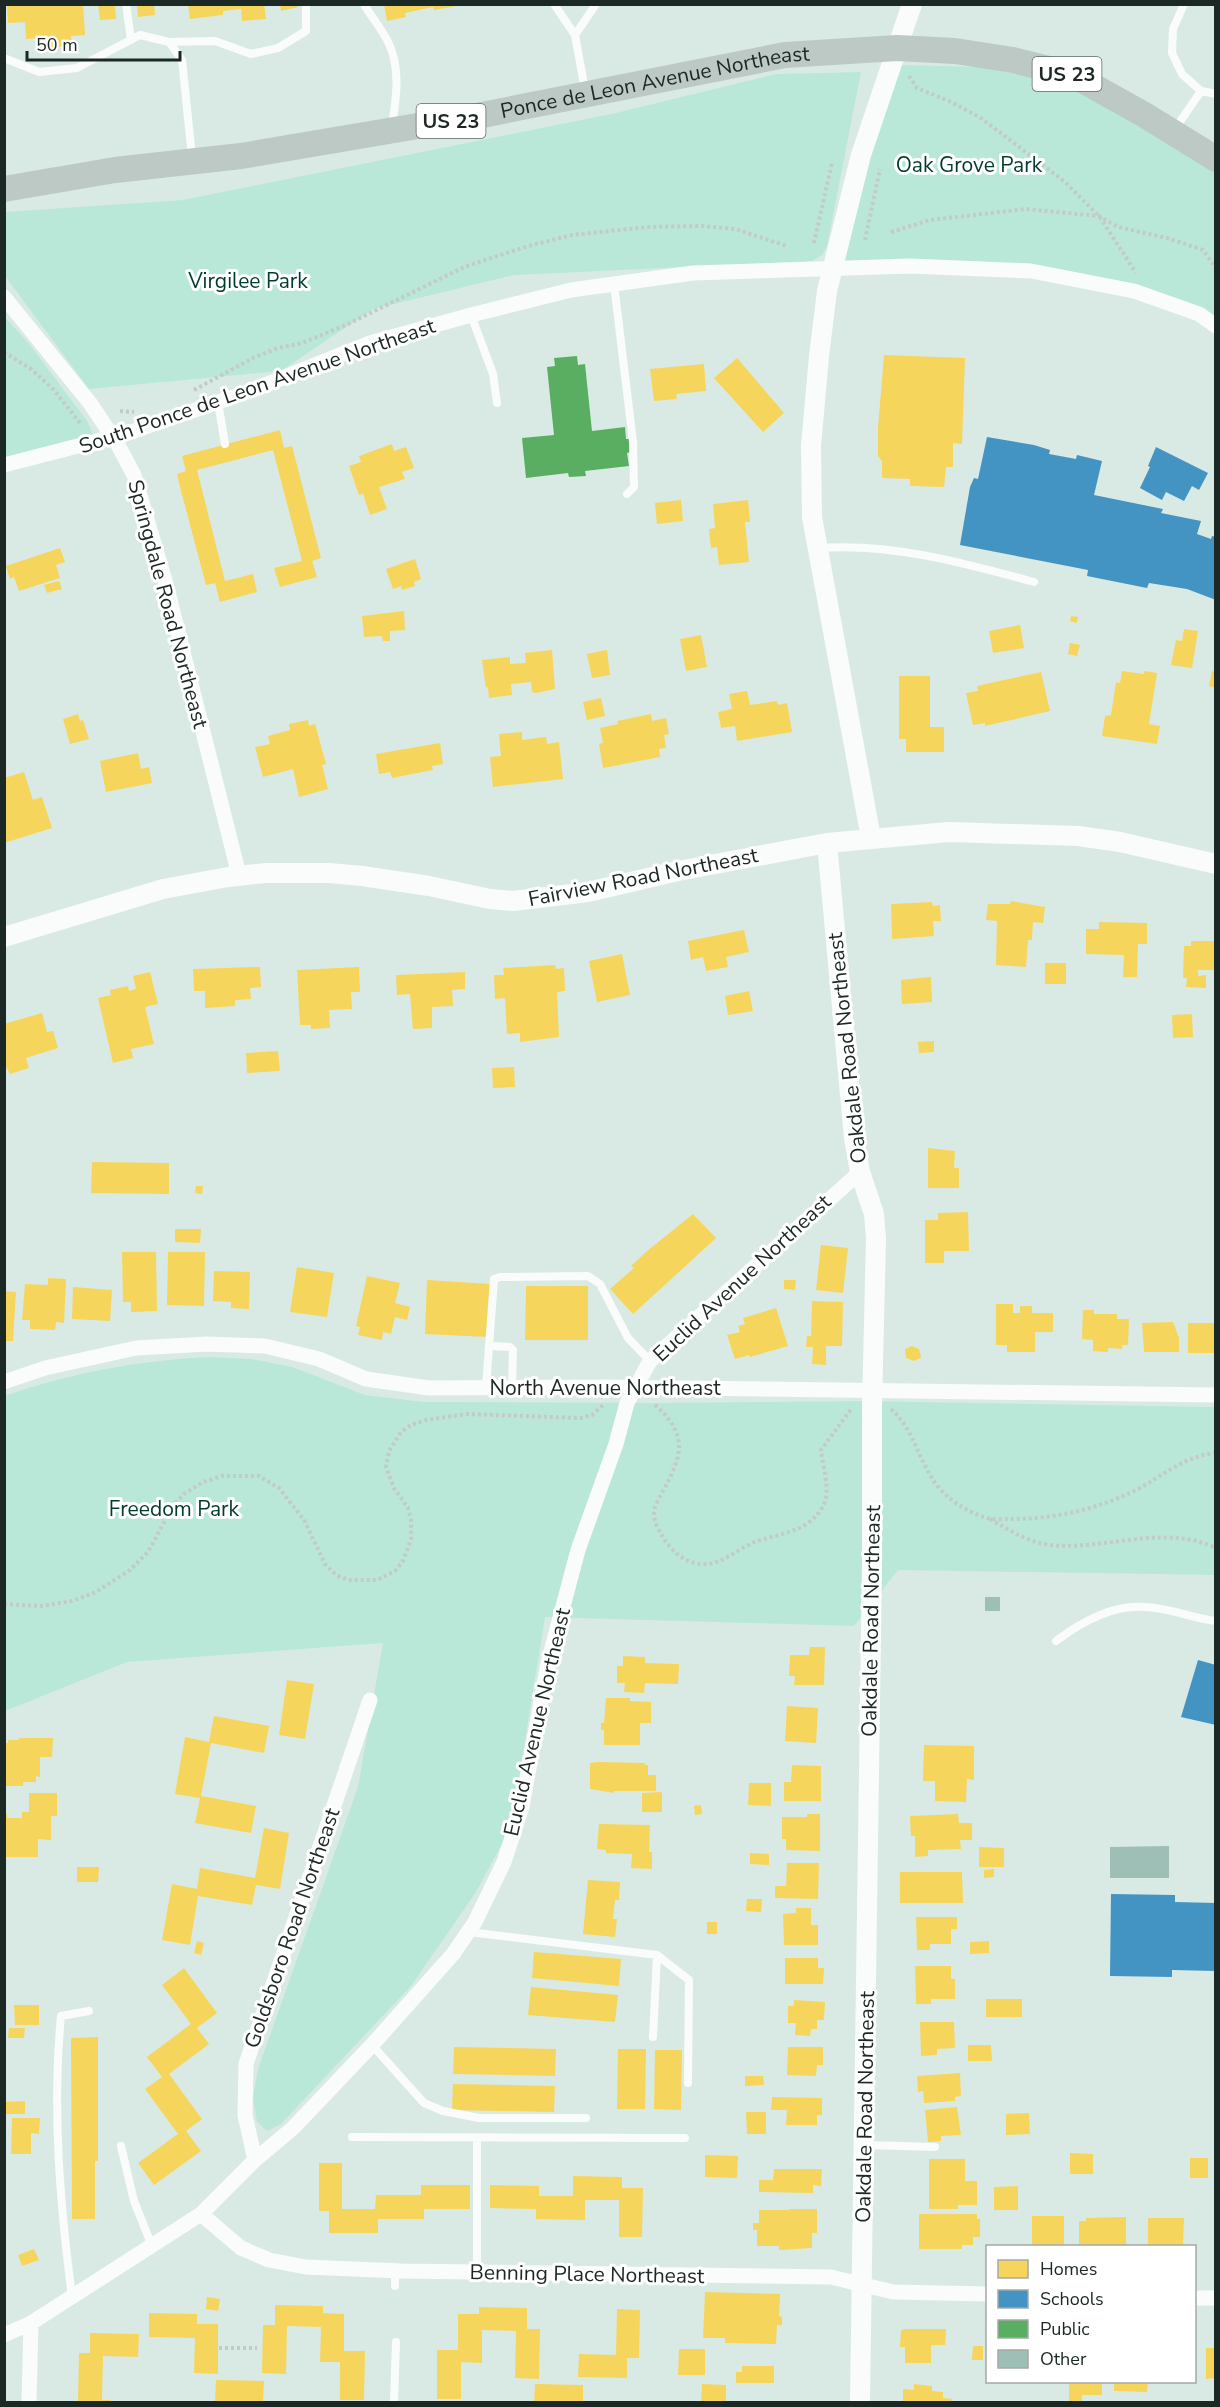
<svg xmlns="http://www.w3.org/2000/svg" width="1220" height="2407" viewBox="0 0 1220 2407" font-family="'Nunito Sans',sans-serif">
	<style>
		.green { fill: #bae8d8 }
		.homes { fill: #f6d55c }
		.schools { fill: #4393c3 }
		.public { fill: #5aae61 }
		.building { fill: #9ebfb5 }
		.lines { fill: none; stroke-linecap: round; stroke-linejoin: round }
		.path { stroke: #c3cac8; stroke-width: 4; stroke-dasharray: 3 3; stroke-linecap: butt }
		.service { stroke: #f9fcfb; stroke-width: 8 }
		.minor { stroke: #f9fcfb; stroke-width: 15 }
		.tertiary { stroke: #f9fcfb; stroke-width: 20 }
		.trunk { stroke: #bcc9c4; stroke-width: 26 }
		.labels { text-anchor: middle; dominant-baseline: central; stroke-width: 6; stroke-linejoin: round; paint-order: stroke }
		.shield { fill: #fff; stroke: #5f6865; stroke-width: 1.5 }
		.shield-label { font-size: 20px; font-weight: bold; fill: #1b2823 }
		.street-label { font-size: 21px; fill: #1b2823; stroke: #fff }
		.park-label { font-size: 21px; fill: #003b2d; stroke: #fff }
	</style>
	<rect width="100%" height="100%" fill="#d9eae4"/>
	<path class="green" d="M902 65 979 67 1054 81 1122 109 1215 171V323L1199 314 1029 269 839 262 877 126Z
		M861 72 827 246 822 255 812 261 514 275 373 309 281 371 89 389 5 276 4 212 183 200 616 113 776 74Z
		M4 316 30 345 87 421 93 434 5 462Z
		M210 1357 251 1359 292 1367 365 1395 424 1402 654 1403 861 1401 1215 1407V1575L898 1570 854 1626 545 1617 511 1827 476 1892 411 1986 281 2124 267 2131 257 2122 253 2098 258 2069 358 1787 383 1643 127 1662 5 1711 4 1396C71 1373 139 1360 210 1357Z"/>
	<path class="homes" d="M7 4H83L85 35 71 36 72 46 40 48 39 38 26 39 25 22 8 23Z
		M98 4H115L116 19 100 20Z
		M137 4H154L155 15 138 17Z
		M188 4H264L266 19 242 21 241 9 223 11V15L190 19Z
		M280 4H297L298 7 281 11Z
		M384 4H456V6L434 10 433 7 405 13 406 17 387 21Z
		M884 355 965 358 962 444 953 443V467H946L944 487 910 486V479L882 478V461L878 456V428Z
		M737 358 784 413 763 432 714 378Z
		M704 364 706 391 676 394 677 399 654 401 650 369Z
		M280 430 284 448 292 446 321 558 312 561 317 577 280 587 274 568 302 561 273 450 197 470 225 581 253 574 257 592 220 602 215 583 206 585 180 487 177 474 186 471 182 456Z
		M392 444 394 451 406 447 414 468 402 472 405 479 379 487 387 509 370 515 363 494 359 495 349 466 361 462 359 456Z
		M681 500 683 521 657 524 655 503Z
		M748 500 750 522H745L749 562 719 565 717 547 711 548 709 529 715 528 713 504Z
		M60 548 65 562 56 565 60 578 19 591 14 577 10 579 6 566Z
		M415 559 421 579 414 582 415 586 402 590 401 586 393 589 386 569Z
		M59 581 62 589 47 593 44 585Z
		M404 611 405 630 390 631V641H383L382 636 364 637 362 616Z
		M1071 616 1078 617 1077 623 1070 621Z
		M1020 625 1024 648 993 653 989 631Z
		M1184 629 1198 631 1192 668 1171 665 1176 640 1182 641Z
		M701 635 707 667 686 671 680 639Z
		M1070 643 1080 645 1077 656 1068 654Z
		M552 650 555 689 536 693 532 692 531 682 511 684 512 695 489 698 488 687 486 688 482 660 510 657V664L526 663 525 653Z
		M607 650 610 675 592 678 587 654Z
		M1122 671 1144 674V671L1157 673 1149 724 1160 726 1157 744 1102 736 1105 716 1111 715 1116 682 1120 683Z
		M1212 671 1216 672V688L1209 686Z
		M1041 672 1050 711 985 726V723L973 725 966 693 978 691 977 686Z
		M899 676H930V727H944V752H906V739H899Z
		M747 691 750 705 777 701 778 705 787 703 792 732 737 741 735 726 721 728 718 712 732 709 729 694Z
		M601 698 605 716 587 720 583 702Z
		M78 714 80 721 83 720 89 739 70 744 63 719Z
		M651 714 652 721 666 718 669 734 664 735 666 748 659 749 660 757 603 768 599 744 603 743 600 728 618 724 617 721Z
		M308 720 309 726 315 724 326 764 322 765 328 789 299 797 293 769 263 777 255 747 270 744 268 736 290 730 289 724Z
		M522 732V740L546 737 547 744 559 742 563 779 493 787 490 757 501 756 499 734Z
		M440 743 443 764 432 766 433 770 392 778 390 772 379 774 376 754Z
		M138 753 141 769 149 767 152 783 106 792 100 761Z
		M24 772 33 800 42 797 52 828 4 843V778Z
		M1011 901 1045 907 1043 923 1033 922 1032 940H1028L1026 967 996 965 997 921 986 920 988 904H1010Z
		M932 902 933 906 940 905 941 921H933L934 936 892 939 891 904Z
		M1099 922 1147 923V944H1138L1137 977H1123L1124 955 1086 954V929H1099Z
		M744 930 749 952 726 957 728 967 706 971 703 957 691 960 688 941Z
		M1191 941H1216V970H1198V976L1206 975V988L1186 987 1187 978H1183L1184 946H1191Z
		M622 954 630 995 597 1002 589 961Z
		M1045 963H1066V984H1045Z
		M555 965 556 969 564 968 565 991 557 992 559 1037 520 1042V1033L507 1034 505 998 495 999 494 975H504L503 968Z
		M260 967 261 987 250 988 251 999 235 1000V1006L205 1008V991H194L193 969Z
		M359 967 360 992H351L352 1009 329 1010 330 1028 311 1029V1025H300L297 970Z
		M150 972 158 1004 145 1007 154 1044 131 1049 133 1058 113 1063 98 998 111 995 110 990 128 986 129 991 136 989 133 976Z
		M465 972V989L452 990 453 1006 432 1007V1028L413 1029 410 994 397 995 396 975Z
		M931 977 932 1002 902 1004 901 980Z
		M749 991 753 1011 728 1015 725 996Z
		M42 1013 47 1032 53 1031 58 1048 26 1058 29 1068 10 1074 4 1063V1024Z
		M1192 1014 1193 1037 1173 1038 1172 1015Z
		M934 1041V1052L919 1053 918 1042Z
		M278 1051 280 1071 247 1073 246 1053Z
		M514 1067 515 1087 493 1088 492 1068Z
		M928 1148 955 1151 954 1168H959V1188H928Z
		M92 1162 169 1163V1194L91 1193Z
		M196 1186H203L202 1194 195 1193Z
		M968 1212 969 1251H944V1263H925V1220H938V1213Z
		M693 1214 716 1238 633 1314 610 1289 634 1268 631 1266 646 1252Z
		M175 1229H201L200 1243 175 1242Z
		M821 1245 848 1248 843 1293 816 1290Z
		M122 1252H156L157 1311 131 1312V1302H123Z
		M168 1252H205L204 1306 167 1305Z
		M297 1267 334 1273 327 1317 290 1312Z
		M214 1271 250 1272 249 1309 231 1308V1302L213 1301Z
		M367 1276 400 1283 395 1303 410 1307 407 1320 395 1317 391 1334 383 1332 382 1340 358 1335 360 1327 356 1326Z
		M48 1278 66 1279 64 1323 56 1322 55 1330 30 1329V1320H22L25 1284 48 1285Z
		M427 1280 490 1284 488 1337 425 1334Z
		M784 1280H796L795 1290 784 1289Z
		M526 1286H588V1340H525Z
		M73 1287 112 1290 110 1321 72 1319Z
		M4 1291 16 1292 13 1341H4Z
		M812 1301 843 1302 842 1346H826V1365L812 1364 813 1347H806L807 1336H811Z
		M996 1304H1013V1313H1020V1306H1032V1313H1053V1332H1035V1352H1007V1345H996Z
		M776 1308 788 1346 750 1357 749 1355 735 1359 727 1335 740 1332 738 1326 745 1324 743 1318Z
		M1083 1310H1094V1314H1117V1319H1129L1128 1345H1122V1349L1108 1348V1352L1093 1351V1340L1082 1339Z
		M1173 1322 1179 1338V1352H1144L1142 1323Z
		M1188 1323H1216V1353H1188Z
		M912 1346 919 1349 921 1358 914 1361 906 1358 905 1349Z
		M810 1647H825L824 1685H794L795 1676H789L790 1655H809Z
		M623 1656 645 1657V1663L679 1664 678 1684 645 1683 644 1693 624 1692 625 1683H617V1666H623Z
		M287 1680 314 1684 305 1739 279 1735Z
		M606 1698H630V1701L651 1702V1723H640V1745H604V1730H601V1723H604Z
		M787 1706 818 1708 816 1743 785 1741Z
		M214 1716 269 1726 264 1753 211 1743 201 1796 256 1806 251 1833 195 1823 200 1798 175 1794 185 1737 209 1742Z
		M19 1738H53L52 1757H40V1777L36 1776V1782H23V1786H4V1743H8V1740H19Z
		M924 1745 974 1746V1780L967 1779 966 1802 935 1801V1781H923Z
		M598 1762 645 1763V1765H648V1775H656V1791H614V1793L590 1789V1763Z
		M792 1765 821 1766V1801H784V1782H791Z
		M749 1783H771V1806L748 1805Z
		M662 1792V1812H642V1793Z
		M29 1793H57V1816H51V1840L38 1839V1857H5V1814H7V1818H22V1812H29Z
		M701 1805 702 1814 695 1815 694 1806Z
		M807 1814H820V1851L786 1850V1839H782V1817H807Z
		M958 1814 959 1823H972V1840H960L961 1849 928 1850V1856L915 1857V1836H911L910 1816Z
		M599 1824 650 1825 649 1852H652V1869L631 1868 632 1854 606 1853V1850L597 1849Z
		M264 1828 289 1833 280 1889 256 1885 252 1905 198 1896 190 1945 162 1940 172 1884 197 1889 200 1868 255 1878Z
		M979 1847 1004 1848V1867H979Z
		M750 1853 769 1854V1865L750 1864Z
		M787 1863H819L818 1899 775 1898V1886H786Z
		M77 1867H99L98 1882H77Z
		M994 1869V1877L984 1878V1870Z
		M900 1872H962L963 1903H900Z
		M588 1880 620 1882 619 1900H615L613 1919H617L615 1937 583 1934Z
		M747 1899H762L761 1912 746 1911Z
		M796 1908H811V1925H818V1945H784L783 1914 796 1913Z
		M916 1917H957V1929H951V1944H930V1950H917Z
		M707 1922H717V1934H707Z
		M197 1941 204 1943 201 1955 194 1953Z
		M989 1941V1953L970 1954V1942Z
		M534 1952 621 1959 619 1986 532 1978Z
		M785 1958H818V1968H824L823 1984H785Z
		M915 1966H951V1979H955V1999H931V2004H916Z
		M184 1968 217 2013 197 2028 209 2044 169 2074 202 2119 186 2131 201 2151 154 2185 138 2163 178 2134 145 2089 162 2077 147 2057 191 2024 162 1985Z
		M531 1987 618 1995 615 2022 528 2015Z
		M986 1999H1022V2017H986Z
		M794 2000 825 2002 824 2020H817V2029H811L810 2036 795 2035 796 2023H788V2006H794Z
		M14 2005H39V2025H15Z
		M920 2022H954L955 2048 937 2049V2055L921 2056Z
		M9 2028H25L24 2038H8Z
		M98 2037V2161H95V2219H72L71 2038Z
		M968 2045H991L992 2061H968Z
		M454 2047 556 2049 555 2076 453 2074Z
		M788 2047H823V2065H817L816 2076 787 2075Z
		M618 2049H646L645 2109H617Z
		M655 2050H682L681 2110 654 2109Z
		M960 2073 961 2096 955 2097V2101L924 2103 923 2091 918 2092 917 2076Z
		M745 2076H763L764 2085 745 2086Z
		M453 2084 555 2086 554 2112 452 2110Z
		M772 2097 822 2098V2115H817V2125H786L787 2110H771Z
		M25 2101V2114H4V2102Z
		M957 2107 961 2135 941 2136V2141L928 2142 925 2110Z
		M746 2112H766V2134H747Z
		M1029 2113 1030 2134 1006 2135V2114Z
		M12 2118H40L39 2134 31 2133V2154H11Z
		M1070 2153 1093 2154V2174H1070Z
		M705 2155 738 2156 737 2178 705 2177Z
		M1190 2158H1208V2178H1190Z
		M929 2159H965V2181H977V2205H958V2209H929Z
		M319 2163H342V2209H375L376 2195H421V2185H470V2209H424V2219H378V2233H329V2211H319Z
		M774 2169H822L821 2186 813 2185V2193L759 2192V2180H773Z
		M573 2176 622 2177V2188H643L642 2237H619V2200H585V2220L536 2219V2209L490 2208V2185L539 2186V2196H573Z
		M1018 2186V2210H994V2187Z
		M790 2209H817V2233H812V2248L779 2250V2246H757V2230H753V2223H759V2210H790Z
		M919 2214H977V2219H980V2237H973V2245H962V2249H919Z
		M1032 2216H1064V2246H1032Z
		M1126 2217V2246L1079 2245V2221H1086V2218Z
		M1148 2218H1184L1183 2246H1148Z
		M34 2249 39 2260 22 2266 18 2255Z
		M705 2292 780 2294 779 2316 782 2317V2325H777L776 2344 725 2343V2338H703Z
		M207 2297 220 2299 218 2311 206 2309Z
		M275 2305 323 2306V2313L344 2314V2351H365L364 2400H340V2362H320L321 2327 287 2326 286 2374 262 2373 263 2325H275Z
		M479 2307 527 2308V2329H540L539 2379 515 2378 516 2331 482 2330V2363L461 2362V2399H437V2350H458V2314H479Z
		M617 2309 640 2310 639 2358H627V2378L578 2377 579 2354 616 2355Z
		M149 2313 197 2314V2324H218V2374L194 2373 195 2338 149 2337Z
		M905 2329H946L945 2345H931V2363H905V2347H900L901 2330Z
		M90 2333 139 2334 138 2357 103 2356 102 2400H111L110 2402H78L79 2353H90Z
		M973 2346H983V2360H972Z
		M1206 2348H1216V2378L1206 2379Z
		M679 2349H705V2375H678Z
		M742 2366H774V2383H736V2372H742Z
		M216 2380 264 2381 263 2402H215Z
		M1069 2382H1102V2395H1082V2402H1069Z
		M1114 2382H1148L1147 2392 1114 2391Z
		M535 2384 583 2385V2402H534Z
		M702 2384 726 2385V2402H701Z
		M914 2384 932 2386V2391L943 2392V2398L952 2399 951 2402H903V2389L914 2390Z"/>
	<path class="schools" d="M987 437 1034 445 1050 450 1049 454 1076 459 1077 455 1102 461 1094 495 1158 508 1163 509 1161 513 1201 521 1197 534 1211 539 1212 536 1216 537V600L1187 589 1149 583 1147 588 1087 576 1088 570 960 545 970 487 974 478 978 479Z
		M1156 447 1208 473 1199 490 1192 486 1184 501 1166 492 1162 500 1140 488 1150 467 1148 466Z
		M1198 1660 1216 1665V1725L1181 1717Z
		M1111 1894 1175 1895V1902L1216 1903V1971L1172 1970V1977L1110 1976Z"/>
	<path class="public" d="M577 356 578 365 585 364 592 431 625 427 626 439H630L631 452 627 453 629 466 585 471 586 476 569 477 568 473 526 478 522 438 554 435 547 367 555 366 554 358Z"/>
	<path class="building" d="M985 1597H1000V1611H985Z
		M1169 1846V1878H1110V1847Z"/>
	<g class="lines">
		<path class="path" d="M909 76 917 88 949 101 981 118 1065 182 1099 216 1136 273
			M891 232 930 220 1026 209 1099 216 1118 227 1167 238 1203 250 1216 268
			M865 240 880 169
			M814 243 832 163
			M4 352 31 369 53 389 80 423
			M194 390 255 357 278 348 302 343 346 325 464 267 528 246 572 235 648 227 702 226 735 229 787 246
			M120 411 134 412
			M655 1405C688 1434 683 1454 664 1489 660 1497 654 1505 654 1514 654 1523 660 1532 664 1539 673 1552 685 1563 701 1564 721 1566 737 1549 755 1542 779 1533 807 1533 822 1508 832 1492 823 1468 821 1450L852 1408
			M891 1409C917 1432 919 1469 944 1493 956 1505 971 1513 987 1518 994 1520 1003 1519 1010 1519 1053 1519 1095 1510 1134 1491 1162 1477 1183 1456 1216 1453
			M990 1519C1009 1530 1028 1542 1050 1545 1104 1551 1164 1523 1216 1548
			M4 1604 41 1606 72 1601 96 1592 130 1570 148 1552 173 1506 184 1494 203 1482 222 1476H259L279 1488 304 1520 325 1564 336 1575 348 1580H377L395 1571 403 1561 411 1539V1520L408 1508 394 1488 386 1467 389 1451 401 1432 411 1425 426 1420 467 1414 580 1418 592 1415 604 1404
			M219 2348H257"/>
		<path class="service" d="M126 4 131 40
			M364 4C371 17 383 30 389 44 401 70 396 99 392 126
			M554 4 575 35 585 90
			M1184 4 1173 29 1172 53 1182 74 1201 91 1216 94
			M575 35 596 4
			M169 42 215 41 251 54 278 48 306 31V4
			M4 58 39 72 77 68 140 35 169 42 182 60 192 157
			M1175 129 1201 91
			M614 284 633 442 634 487 627 494
			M471 315 493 374 497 403
			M218 402 225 444
			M819 548C892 543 964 563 1034 582
			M489 1346 510 1347 513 1350 512 1387
			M486 1387 494 1279 500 1277 588 1276 600 1284 628 1338 650 1361
			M1056 1641C1081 1622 1113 1604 1146 1607 1170 1608 1192 1618 1216 1621
			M469 1932 657 1955 653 2037
			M657 1955 689 1980 688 2083
			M372 2045 424 2103 443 2111 479 2118H586
			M352 2137 685 2138
			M865 2145 935 2147
			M121 2146 134 2201 152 2246
			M395 2271V2286
			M477 2272V2138
			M72 2297C60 2204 52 2110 61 2016L89 2011
			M394 2402 396 2342"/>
		<path class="minor" d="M4 297 90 403 118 445 134 475 166 584 239 875
			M4 465 128 433 250 391 370 343 471 315 571 290 693 273 910 266 1031 271 1134 291 1199 314 1216 326
			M4 1382 45 1368 136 1348 207 1344 265 1346 319 1359 366 1379 429 1388 608 1387 1216 1395
			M255 2160 245 2115 246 2064 370 1700
			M201 2214 241 2248 269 2260 306 2267 401 2271 831 2277 893 2292 988 2294
			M1194 2298H1216
			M4 2335 31 2323 201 2214 255 2160 293 2128 372 2045 453 1954 475 1922 504 1862 522 1807 548 1663 578 1550 616 1444 627 1403 650 1361 860 1172
			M29 2402 31 2323"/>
		<path class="tertiary" d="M871 838 812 517 811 446 819 356 827 291 861 155 912 4
			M827 843 854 1138 860 1172 874 1214 876 1238 872 1407V1562L860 2402
			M4 937 163 889 228 877 266 873H329L362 876 429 886 490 899 513 901 588 892 678 871 827 843 949 832 1078 836 1120 842 1216 864"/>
		<path class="trunk" id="s1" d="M4 189 115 170 241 156 477 116 785 55 897 48 955 51 1013 60 1073 75 1143 114 1216 159"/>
	</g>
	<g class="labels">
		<g class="shield">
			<rect x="1032.5" y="57" width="69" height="34" rx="4.5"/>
			<rect x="416.5" y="104" width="69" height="34" rx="4.5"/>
		</g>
		<g class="shield-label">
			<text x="1067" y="74">US 23</text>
			<text x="451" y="121">US 23</text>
		</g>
		<g class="street-label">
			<text stroke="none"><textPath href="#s1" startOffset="660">Ponce de Leon Avenue Northeast</textPath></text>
			<text transform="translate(257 386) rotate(-19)">South Ponce de Leon Avenue Northeast</text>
			<text transform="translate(168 604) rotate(75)">Springdale Road Northeast</text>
			<text transform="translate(643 877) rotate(-11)">Fairview Road Northeast</text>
			<text transform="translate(847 1048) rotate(-96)">Oakdale Road Northeast</text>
			<text transform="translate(742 1278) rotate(-43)">Euclid Avenue Northeast</text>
			<text x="605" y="1388">North Avenue Northeast</text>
			<text transform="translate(871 1621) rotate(-89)">Oakdale Road Northeast</text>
			<text transform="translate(537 1722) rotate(-77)">Euclid Avenue Northeast</text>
			<text transform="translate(292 1928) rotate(-71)">Goldsboro Road Northeast</text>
			<text transform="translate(865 2107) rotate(-89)">Oakdale Road Northeast</text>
			<text transform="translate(587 2274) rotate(1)">Benning Place Northeast</text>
		</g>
		<g class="park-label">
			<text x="969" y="165">Oak Grove Park</text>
			<text x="248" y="281">Virgilee Park</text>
			<text x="174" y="1509">Freedom Park</text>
		</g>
	</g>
	<rect width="1220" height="2407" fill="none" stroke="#1b2823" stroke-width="12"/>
	<rect x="986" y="2245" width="210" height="138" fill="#ffffff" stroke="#a4a9a7" stroke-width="1.5"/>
	<rect x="998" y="2260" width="30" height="18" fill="#f6d55c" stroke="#a4a9a7" stroke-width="1.5"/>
	<text x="1040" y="2275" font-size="18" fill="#1b2823">Homes</text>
	<rect x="998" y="2290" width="30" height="18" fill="#4393c3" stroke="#a4a9a7" stroke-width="1.5"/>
	<text x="1040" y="2305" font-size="18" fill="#1b2823">Schools</text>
	<rect x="998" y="2320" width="30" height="18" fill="#5aae61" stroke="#a4a9a7" stroke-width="1.5"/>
	<text x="1040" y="2335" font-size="18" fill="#1b2823">Public</text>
	<rect x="998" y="2350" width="30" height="18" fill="#9ebfb5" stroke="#a4a9a7" stroke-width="1.5"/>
	<text x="1040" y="2365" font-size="18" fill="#1b2823">Other</text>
	<path d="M27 51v9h153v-9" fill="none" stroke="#1b2823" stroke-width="3"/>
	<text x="36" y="51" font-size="18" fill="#1b2823" stroke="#ffffff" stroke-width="4.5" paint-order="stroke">50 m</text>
</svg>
